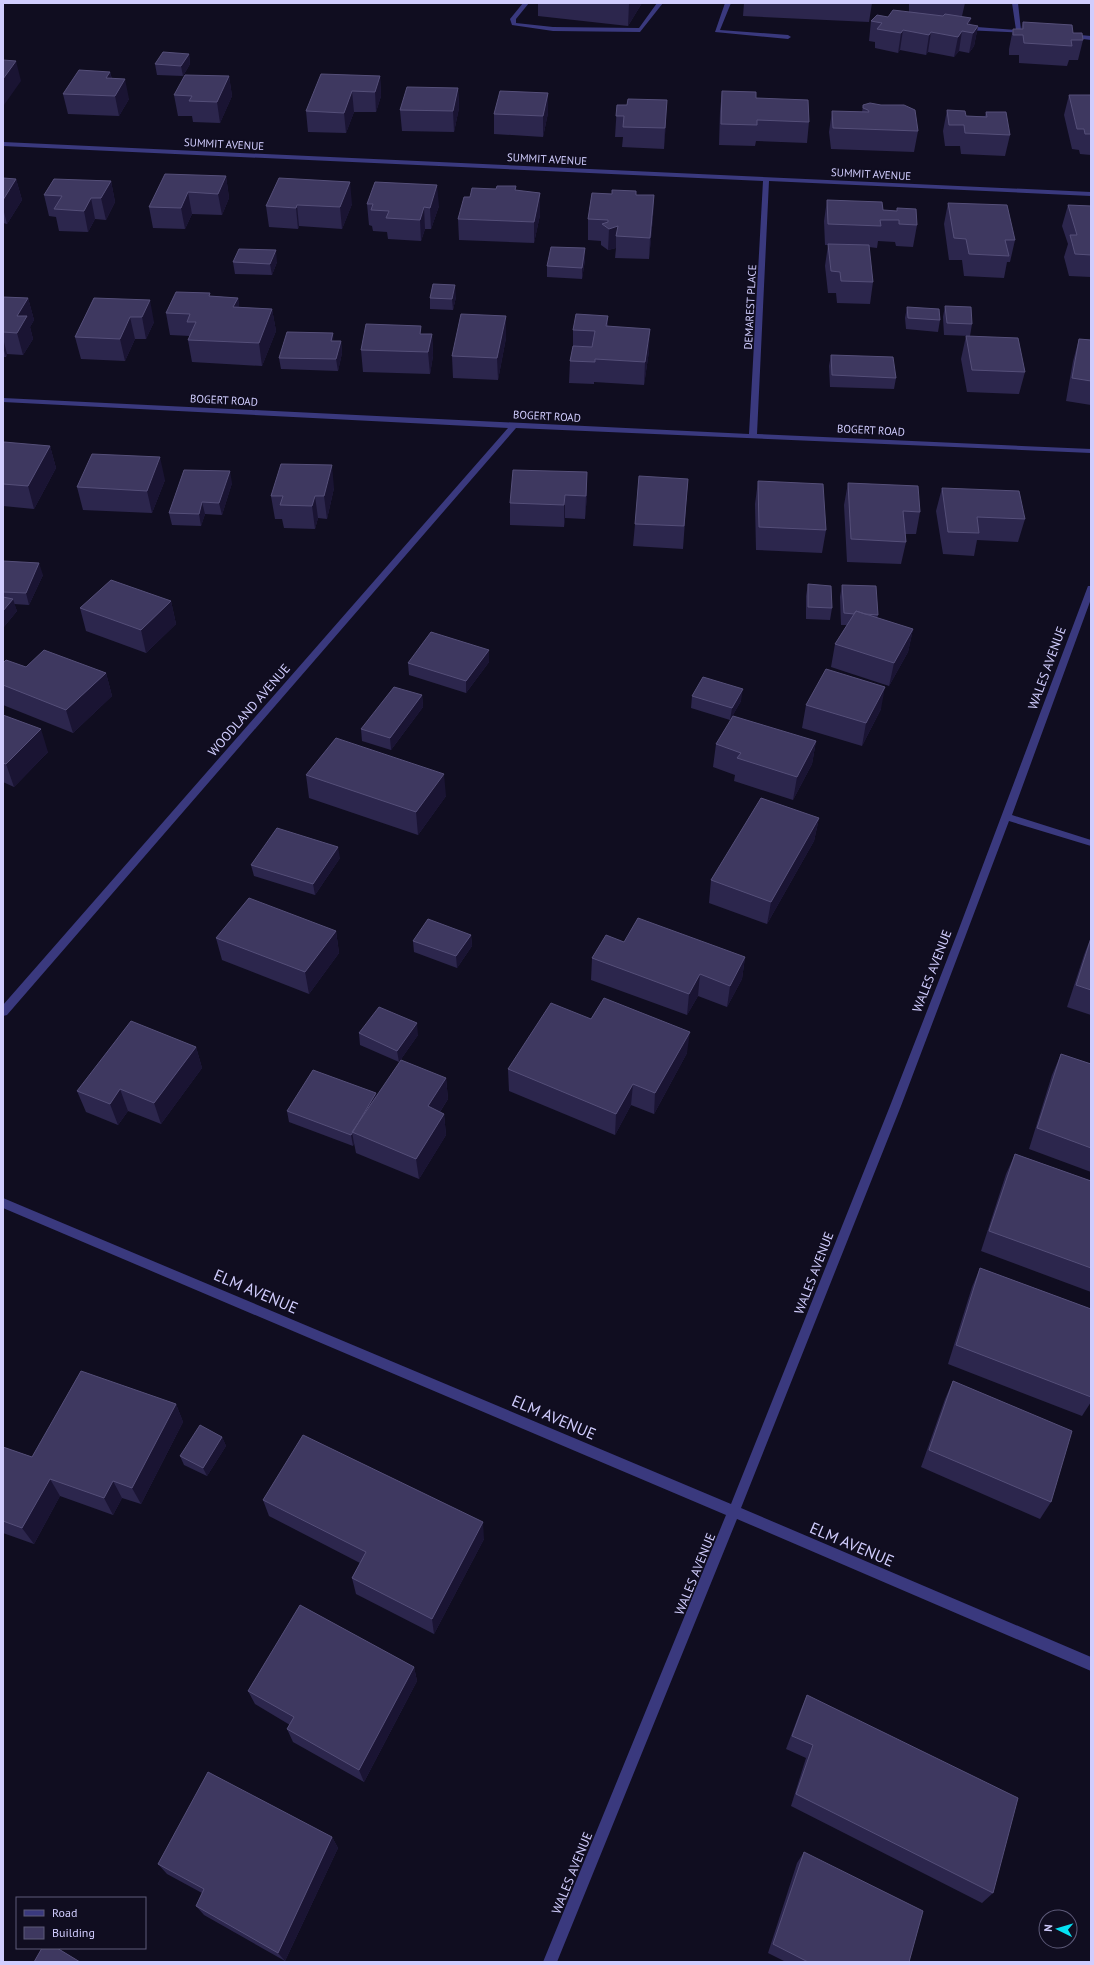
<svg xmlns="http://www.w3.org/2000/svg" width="1094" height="1965" viewBox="0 0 1094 1965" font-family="'PT Sans',sans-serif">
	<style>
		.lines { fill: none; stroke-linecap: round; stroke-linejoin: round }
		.minor { fill: #3a397e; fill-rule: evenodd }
		.wall { fill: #2c264d }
		.shaded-wall { fill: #1a1433 }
		.building { fill: #3e3860; stroke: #554f79 }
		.labels { text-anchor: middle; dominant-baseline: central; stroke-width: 3; stroke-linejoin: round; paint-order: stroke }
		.far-street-label { font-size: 11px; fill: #d1cdfe; stroke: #100d20 }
		.street-label { font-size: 13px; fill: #d1cdfe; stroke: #100d20 }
		.near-street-label { font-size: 16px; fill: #d1cdfe; stroke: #100d20 }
	</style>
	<rect width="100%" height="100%" fill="#100d20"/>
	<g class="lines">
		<path class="minor" d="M523 3H529L516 19V23L553 27 639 28 657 3H663L640 32 553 31 512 25 510 19Z
			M725 3H731L720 30 788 35 791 37 788 39 715 32Z
			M1012 3H1018L1021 30 1027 31V33L964 30 961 28 964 26 1016 30Z
			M1069 34 1091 36V40L1067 37V35Z
			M3 142 1091 192V196L769 181 757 434 1091 449V453L516 428 7 1015 3 1016V1005L508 428 3 402V398L749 434 763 181 3 146Z
			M1088 586H1091V599L1012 815 1091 840V846L1009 821 901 1106 741 1508 1091 1657V1671L737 1519 557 1962H543L726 1515 3 1208V1198L731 1504 890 1106 957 934Z"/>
	</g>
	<path class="wall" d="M538 3H642L628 26 538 16Z
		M744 3H872L869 22 743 16Z
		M909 3H965L962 16H958L970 25 978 26 974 46 969 53 959 51 954 57 928 52 926 55 900 50 898 53 875 48V42L869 41 871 21 909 12Z
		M1023 22 1073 33 1083 40 1078 60H1069L1067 66 1019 63V55H1009V49L1013 29H1021Z
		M189 54 190 64 183 76 157 75 155 64Z
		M110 72 112 79 129 99 119 116 68 114 63 94Z
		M229 76 232 96 220 123 193 122 192 116H178L174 95Z
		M380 76 381 96 376 112H354L346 133 308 132 306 111Z
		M458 88 459 108 454 132 402 131 400 110Z
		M722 91 756 98 809 122 807 143 756 141 755 146 719 145 720 111Z
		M548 93V113L543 137 494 134V114Z
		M1069 95H1091V155L1080 154 1079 150 1072 149 1064 115Z
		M617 105 666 121 664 149 622 147 623 137H615Z
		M863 105H881L918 131 914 152 831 149 829 132 832 111 862 112Z
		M947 110 966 116H985L986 112 1010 135 1005 156 961 154 960 146H945L943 131Z
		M226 176 229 198 222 215 192 214 185 229 153 228 149 207Z
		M3 178 16 179 22 200 7 224 3 223Z
		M111 181 115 202 106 220 95 219 88 232 59 231 56 217 49 216 44 195Z
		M516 191 540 193V215L534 243 459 240 458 219 470 197Z
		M636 195H654L653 217 649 259 615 258 616 248 608 250 601 245V241L588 240V219Z
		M827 200 883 210 897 211V208L917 225 913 247 896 246 895 242 878 241 877 248 869 247 873 282 870 304 837 303 836 293H828L825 266 828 245H825L824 221Z
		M948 203 1015 240 1010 262H1007L1004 278 964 276 962 260H949L944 224Z
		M352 204 342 229 299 226 298 229 269 227 266 206Z
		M367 204 439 206 431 229H425L421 241 388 239 387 232 373 231 372 226 369 225Z
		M1068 205 1091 206V277L1069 276 1064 257 1068 244 1062 226Z
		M585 260 582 279 547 277V266Z
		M233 262H277L272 275 235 274Z
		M211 296 238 298 239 307 272 309 276 331 262 366 192 362 188 340 190 336 170 335 166 313Z
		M3 297 28 298 34 320 30 327 33 339 23 355 7 354 6 357H3Z
		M456 297 453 310 430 309V298Z
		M94 298 154 322 146 339H135L125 361 81 359 75 337Z
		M945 306 972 324 970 336 944 335 943 317Z
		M907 307 940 320 938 332 906 329 905 318Z
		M608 316V326L649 351 644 385 594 382V384L569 383 570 361 573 348V330Z
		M333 333V341H341L342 353 338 371 281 369 279 358Z
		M422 334H432L433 356 430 374 363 372 361 350Z
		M966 336 1025 372 1019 394 967 392 961 359Z
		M506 338 498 380 453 378 452 356Z
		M1079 339 1091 340V405L1066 401 1073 361Z
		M831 355 896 378 894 389 830 387 829 366Z
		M3 444 50 446 56 468 34 509 3 506Z
		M587 472V495L585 519 565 518 564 527 510 525V503Z
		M688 479 683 549 633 546 635 524Z
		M165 480 152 513 83 510 77 487Z
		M758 481 826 530 822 553 756 550 755 504Z
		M232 483 222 515 205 514 201 526 172 525 169 513Z
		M848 483 920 512 916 534H905L906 542 901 564 847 562 844 505Z
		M334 488 327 519 318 518 315 529 284 528 282 519H275L271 496Z
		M942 488 1025 519 1018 542 977 540 974 556 943 554 936 511Z
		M3 561 43 575 29 605 14 604 17 611 3 628Z
		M808 584 832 608 830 620 806 619V596Z
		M842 585 878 615 877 618 913 629 908 652 889 686 831 667 835 644 847 625H841L840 597Z
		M171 601 176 624 146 653 86 631 80 608Z
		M489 650V662L466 693 409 675 408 663Z
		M3 663 26 667 106 673 112 696 73 733 3 705Z
		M422 695 423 707 391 750 362 741 361 729Z
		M692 696 741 701 730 720 691 708Z
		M806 705 881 709 862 746 802 728Z
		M3 715 48 752 14 787 3 782Z
		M816 741 812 764 793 800 734 781 735 775 713 767 716 744Z
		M306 775 446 796 418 835 309 798Z
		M819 818 814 841 767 924 709 903 711 880Z
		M340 858 315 895 254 876 251 865Z
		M336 931 339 953 309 994 222 960 216 938Z
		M471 935 472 946 457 968 414 952 413 941Z
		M1091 937V1015L1067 1007 1084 955Z
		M745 957 742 979 727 1007 698 996 687 1015 591 980 592 958Z
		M591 1019 687 1053 654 1114 631 1105 615 1135 509 1091 508 1069Z
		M359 1033 418 1035 399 1062 360 1045Z
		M196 1047 202 1068 161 1124 128 1111 118 1125 86 1112 77 1091Z
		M1061 1054 1091 1064V1172L1029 1149 1052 1075Z
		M446 1078 448 1099 440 1112 444 1114 446 1135 419 1179 356 1153 354 1143 353 1146 289 1122 287 1111 377 1096Z
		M1015 1154 1091 1181V1292L981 1251 1006 1174Z
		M980 1268 1091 1309V1402L1082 1416 948 1364 972 1287Z
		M953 1381 1051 1502 1040 1519 921 1467 945 1399Z
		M176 1404 183 1422 141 1504 122 1498 113 1515 60 1496 34 1544 3 1533V1447L32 1457Z
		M222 1437 226 1446 207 1476 184 1465 180 1456Z
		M263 1500 484 1539 434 1634 356 1594 352 1578 360 1563 269 1516Z
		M414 1667 417 1681 364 1782 293 1742 287 1729 290 1725 255 1704 248 1691Z
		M807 1695 993 1893 982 1903 791 1806 806 1758 786 1749 801 1709Z
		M332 1837 338 1848 285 1961 204 1915 196 1906 202 1893 167 1874 158 1864Z
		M804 1852 909 1962H786L768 1953 797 1863Z"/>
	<path class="shaded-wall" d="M629 3H642L628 26Z
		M971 18 969 32 967 24Z
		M978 26 974 46 969 53 973 33Z
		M903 30 900 50 898 53 901 33Z
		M962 31 959 51 954 57 958 37Z
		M931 32 928 52 926 55 929 35Z
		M189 54 190 64 183 76 181 66Z
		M16 61 21 81 4 105 3 100V79Z
		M110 72 114 92 106 78Z
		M229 76 232 96 220 123 217 102Z
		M380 76 381 96 376 112 375 92Z
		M125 79 129 99 119 116 115 96Z
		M458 88 459 108 454 132 453 111Z
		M352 91 354 112 346 133 344 113Z
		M548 93V113L543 137V116Z
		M667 100 666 121 664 149 665 128Z
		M226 176 229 198 222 215 218 194Z
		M16 179 22 200 7 224 3 208V200Z
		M111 181 115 202 106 220 101 198Z
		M350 182 352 204 342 229 340 207Z
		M437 185 439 206 431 229 430 208Z
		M188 192 192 214 185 229 181 208Z
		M540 193V215L534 243V222Z
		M654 195 653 217 649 259 650 238Z
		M91 198 95 219 88 232 84 211Z
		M297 205 299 226 298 229 296 208Z
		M424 207 425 229 421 241 420 220Z
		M618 226 616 236V248L608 250 609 229Z
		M585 248V260L582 279V268Z
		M276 250 277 262 272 275 270 264Z
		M455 285 456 297 453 310 452 299Z
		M28 298 34 320 30 327 33 339 23 355 17 333V316Z
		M238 298 241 320 233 307Z
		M150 300 154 322 146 339 142 317Z
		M272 309 276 331 262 366 259 343Z
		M506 316V338L498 380 497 358Z
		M608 316 607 338 606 326Z
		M130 317 135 339 125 361 120 339Z
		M650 329 649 351 644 385 645 362Z
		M333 333 334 345 331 341Z
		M432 334 433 356 430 374 428 352Z
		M3 338 7 354 6 357 3 347Z
		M341 341 342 353 338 371 336 359Z
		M50 446 56 468 34 509 28 486Z
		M160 457 165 480 152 513 147 491Z
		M332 465 334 488 327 519 324 496Z
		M230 471 232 483 222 515 219 503Z
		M587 472V495L585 519 586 496Z
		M565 495V518L564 527V505Z
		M315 496 318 518 315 529 312 506Z
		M202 502 205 514 201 526 199 514Z
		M39 563 43 575 29 605 26 593Z
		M13 599 17 611 3 628V611Z
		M171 601 176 624 146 653 141 630Z
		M913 629 908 652 889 686 894 663Z
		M489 650V662L466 693V681Z
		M106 673 112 696 73 733 66 710Z
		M885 687 881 709 862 746 866 723Z
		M743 689 741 701 730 720 732 708Z
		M422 695 423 707 391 750 390 738Z
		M41 729 48 752 14 787 6 764Z
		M816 741 812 764 793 800 797 777Z
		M444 774 446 796 418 835 416 812Z
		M819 818 814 841 767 924 771 902Z
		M338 847 340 858 315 895 313 884Z
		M336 931 339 953 309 994 305 972Z
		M471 935 472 946 457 968 456 956Z
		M745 957 742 979 727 1007 730 986Z
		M700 974 698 996 687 1015 689 994Z
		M417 1023 418 1035 399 1062 397 1051Z
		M690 1032 687 1053 654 1114 655 1093Z
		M196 1047 202 1068 161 1124 154 1103Z
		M446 1078 448 1099 430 1127 428 1106Z
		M633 1084 631 1105 615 1135 616 1114Z
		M120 1089 128 1111 118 1125 110 1104Z
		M376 1093 378 1104 352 1132 354 1143 353 1146 351 1135Z
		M444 1114 446 1135 419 1179 416 1159Z
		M176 1404 183 1422 141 1504 132 1488Z
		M222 1437 226 1446 207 1476 203 1468Z
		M50 1479 60 1496 34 1544 22 1528Z
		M113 1481 122 1498 113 1515 104 1498Z
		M483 1522 484 1539 434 1634 432 1619Z
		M414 1667 417 1681 364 1782 359 1770Z
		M332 1837 338 1848 285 1961 278 1953Z"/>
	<path class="building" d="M893 10 943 16 945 14 971 18 967 24 978 26 973 33 962 31 958 37 931 32 929 35 903 30 901 33 877 29 882 23 871 21 877 15 888 17Z
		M1023 22 1072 25 1073 33H1082L1083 40H1071L1072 46 1024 43 1023 35H1013V29H1023Z
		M163 52 189 54 181 66 155 64Z
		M3 60 16 61 3 79Z
		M79 70 110 72 106 78 125 79 115 96 63 94Z
		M321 74 380 76 375 92 352 91 344 113 306 111Z
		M185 75 229 76 217 102 189 101 192 96 174 95Z
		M407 87 458 88 453 111 400 110Z
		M500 91 548 93 543 116 494 114Z
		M722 91 756 92V98L808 100 809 122 757 120V125L721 124Z
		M1069 95H1091V134H1085L1084 129H1077Z
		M628 99 667 100 665 128 623 127 624 116H616L617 105H627Z
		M870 103 881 105H904L915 110 918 131 833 128 832 111 869 112 868 110 863 108V105Z
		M947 110 965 111 966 116 987 117 986 112H1006L1010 135 965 133 964 125H949Z
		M165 174 226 176 218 194 188 192 181 208 149 207Z
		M3 178 16 179 3 200Z
		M279 178 350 182 340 207 297 205 296 208 266 206Z
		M54 179 111 181 101 198H91L84 211 54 209 62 196 44 195Z
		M375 182 437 185 430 208 424 207 420 220 386 218 389 211 371 210 373 204H367Z
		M497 186H516L515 190 540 193 534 222 458 219 464 197H470L472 188 496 189Z
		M612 190 636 191V195H654L650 238 616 236 618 226 609 229 602 224 608 222V220L588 219 592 193 612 194Z
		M827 200 882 202 883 210 897 211V208L916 209 917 225 899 224V220H880L881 226 828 224Z
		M948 203 1007 205 1015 240H1005L1009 256 969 254 966 239 954 238Z
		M1068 205 1091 206V255L1075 254 1070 235H1077Z
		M828 244 869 245 873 282 841 281 840 272 831 271Z
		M551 247 585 248 582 268 547 266Z
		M239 249 276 250 270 264 233 262Z
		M433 284 455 285 452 299 430 298Z
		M176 292 210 293 209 296 238 298 233 307 272 309 259 343 188 340 196 322H187L190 314 166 313Z
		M3 297 28 298 17 316H27L17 333 3 332Z
		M94 298 150 300 142 317H130L120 339 75 337Z
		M945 306 971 307 972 324 947 323Z
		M907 307 939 309 940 320 908 318Z
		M461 314 506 316 497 358 452 356Z
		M576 314 608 316 606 326 650 329 645 362 595 359V362L570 361 573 346 592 347 595 331 573 330Z
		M366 324 421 326 420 334H432L428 352 361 350Z
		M287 332 333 333 331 341H341L336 359 279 358Z
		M966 336 1018 338 1025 372 972 370Z
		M1079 339 1091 340V381L1072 378Z
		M831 355 893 357 896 378 832 375Z
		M4 442 50 446 28 486 3 484V444Z
		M92 454 160 457 147 491 77 487Z
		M281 464 332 465 324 496H315L312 506 280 505 283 496H271Z
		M184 470 230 471 219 503 202 502 199 514 169 513Z
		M513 470 587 472 586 496 565 495 564 505 510 503Z
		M639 476 688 479 684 526 635 524Z
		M758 481 823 484 826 530 759 527Z
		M848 483 918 486 920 512 903 511 906 542 851 539Z
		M942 488 1019 491 1025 519 977 517 979 533 948 532Z
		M3 561 39 563 26 593 3 592Z
		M111 580 171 601 141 630 80 608Z
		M808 584 831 586 832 608 808 607Z
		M842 585 876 586 878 615 865 614 856 611 854 614 844 613Z
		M3 597 13 599 3 611Z
		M856 611 913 629 894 663 835 644Z
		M431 632 489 650 466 681 408 663Z
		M44 650 106 673 66 710 3 685V663L6 660 26 667Z
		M826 669 885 687 866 723 806 705Z
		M703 677 743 689 732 708 692 696Z
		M394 687 422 695 390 738 361 729Z
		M3 715 41 729 6 764 3 763Z
		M733 716 816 741 797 777 737 758 741 753 716 744Z
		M336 738 444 774 416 812 306 775Z
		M761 798 819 818 771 902 711 880Z
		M277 828 338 847 313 884 251 865Z
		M249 898 336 931 305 972 216 938Z
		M638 918 745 957 730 986 700 974 689 994 592 958 606 935 624 942Z
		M428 919 471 935 456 956 413 941Z
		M1091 938V990L1076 985Z
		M604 998 690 1032 655 1093 633 1084 616 1114 508 1069 551 1003 591 1019Z
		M379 1007 417 1023 397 1051 359 1033Z
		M131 1021 196 1047 154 1103 120 1089 110 1104 77 1091Z
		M1061 1054 1091 1064V1148L1037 1128Z
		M401 1060 446 1078 428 1106 444 1114 416 1159 352 1132Z
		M313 1070 376 1093 351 1135 287 1111Z
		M1015 1154 1091 1181V1268L989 1231Z
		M980 1268 1091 1309V1397L956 1345Z
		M81 1371 176 1404 132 1488 113 1481 104 1498 50 1479 22 1528 3 1521V1447L32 1457Z
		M953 1381 1072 1431 1051 1502 929 1450Z
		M200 1425 222 1437 203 1468 180 1456Z
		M303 1435 483 1522 432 1619 352 1578 366 1552 263 1500Z
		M300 1605 414 1667 359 1770 287 1729 294 1717 248 1691Z
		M807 1695 1018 1798 993 1893 796 1794 813 1745 792 1736Z
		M208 1772 332 1837 278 1953 196 1906 204 1889 158 1864Z
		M804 1852 923 1911 909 1962H808L773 1944Z
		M42 1948H57L80 1962H34Z"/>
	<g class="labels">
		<g class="far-street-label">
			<text transform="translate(224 144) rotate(3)">SUMMIT AVENUE</text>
			<text transform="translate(547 159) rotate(3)">SUMMIT AVENUE</text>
			<text transform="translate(871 174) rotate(3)">SUMMIT AVENUE</text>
			<text transform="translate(750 307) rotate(-87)">DEMAREST PLACE</text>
			<text transform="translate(224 400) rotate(3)">BOGERT ROAD</text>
			<text transform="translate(547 416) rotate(3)">BOGERT ROAD</text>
			<text transform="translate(871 430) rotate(3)">BOGERT ROAD</text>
		</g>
		<g class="street-label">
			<text transform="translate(1047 668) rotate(-70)">WALES AVENUE</text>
			<text transform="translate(249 710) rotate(-49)">WOODLAND AVENUE</text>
			<text transform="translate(932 971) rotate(-69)">WALES AVENUE</text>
			<text transform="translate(814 1273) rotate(-69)">WALES AVENUE</text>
			<text transform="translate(695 1574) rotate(-68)">WALES AVENUE</text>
			<text transform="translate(572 1873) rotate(-68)">WALES AVENUE</text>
		</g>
		<g class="near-street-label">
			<text transform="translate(256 1291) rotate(23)">ELM AVENUE</text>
			<text transform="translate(554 1417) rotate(23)">ELM AVENUE</text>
			<text transform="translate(852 1544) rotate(23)">ELM AVENUE</text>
		</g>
	</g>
	<rect width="1094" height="1965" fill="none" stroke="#d1cdfe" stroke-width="8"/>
	<rect x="16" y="1897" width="130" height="52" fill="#100d20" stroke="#5d5a79"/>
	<rect x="24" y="1910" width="20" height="6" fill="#3a397e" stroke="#5d5a79"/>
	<text x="52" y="1917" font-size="12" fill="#d1cdfe">Road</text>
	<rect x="24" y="1927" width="20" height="12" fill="#3e3860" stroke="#5d5a79"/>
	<text x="52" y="1937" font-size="12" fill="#d1cdfe">Building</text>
	<g transform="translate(1058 1929) rotate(275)"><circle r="19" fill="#100d20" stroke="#5d5a79"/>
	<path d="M0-3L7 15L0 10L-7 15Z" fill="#05e1f2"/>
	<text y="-6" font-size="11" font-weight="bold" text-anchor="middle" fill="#d1cdfe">N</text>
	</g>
</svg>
